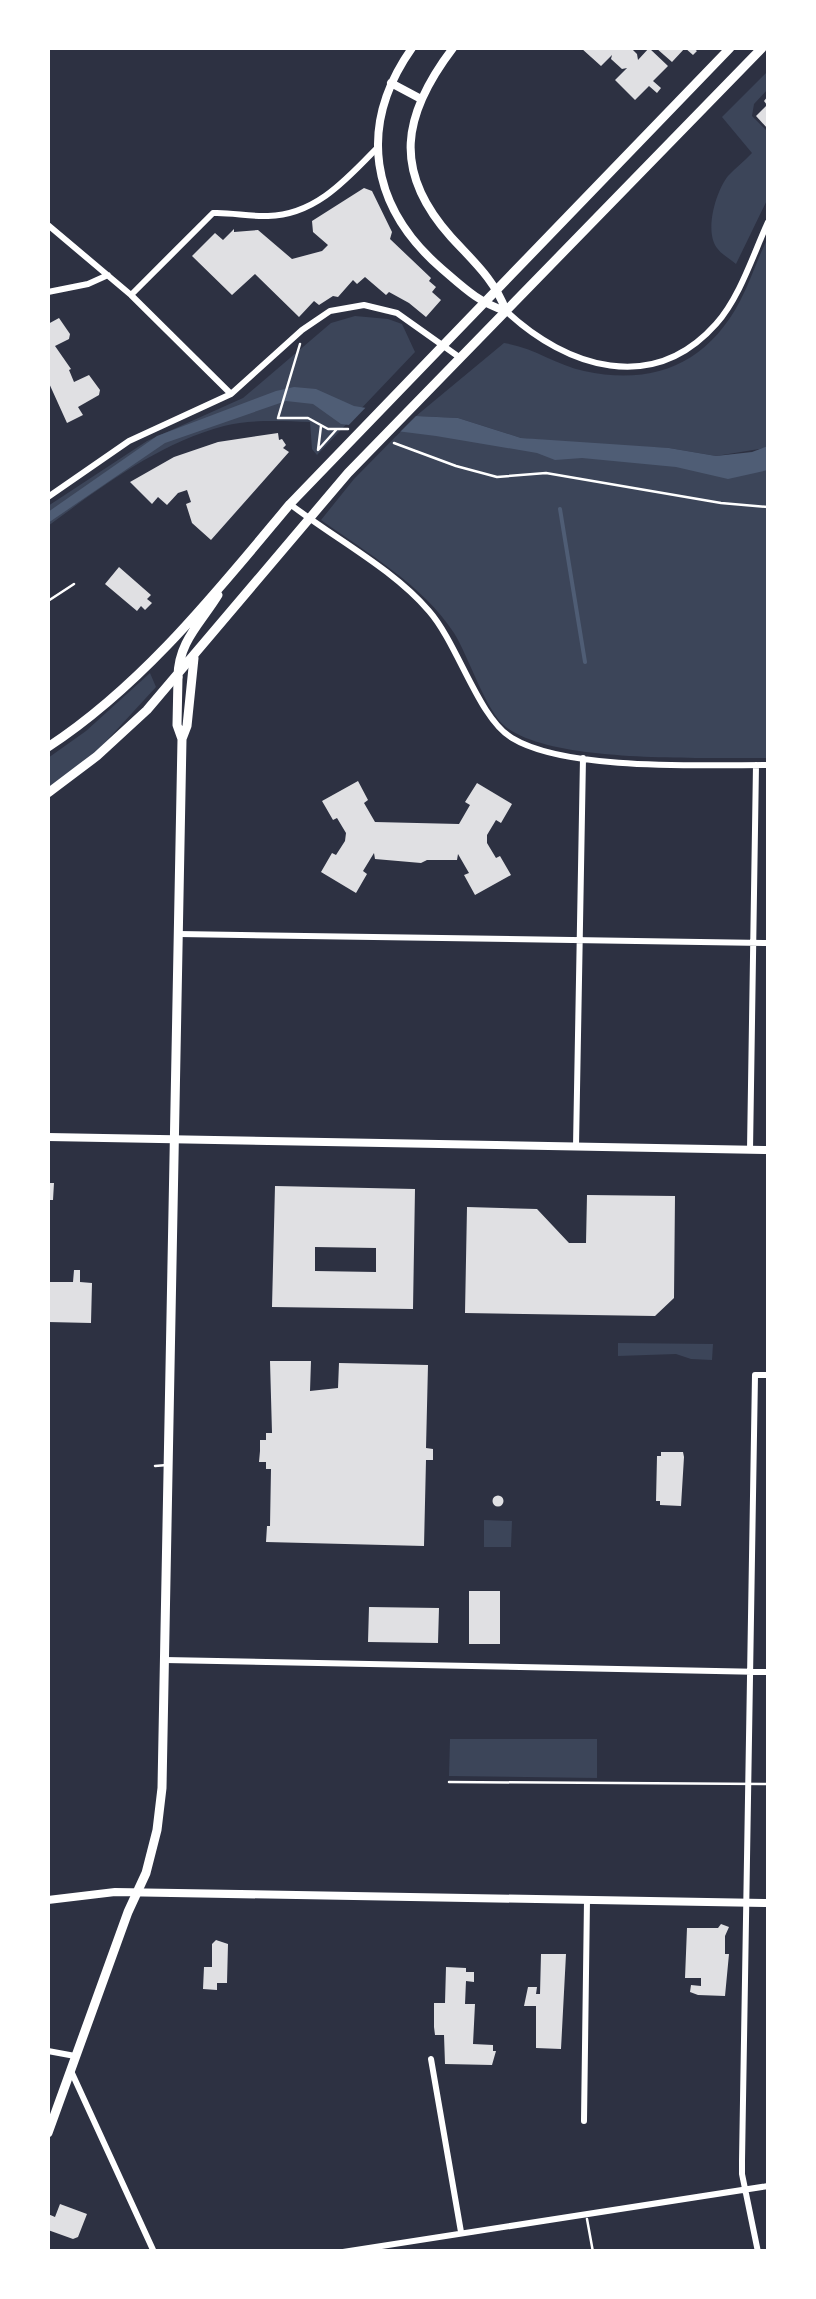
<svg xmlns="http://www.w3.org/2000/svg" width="816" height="2299" viewBox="0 0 816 2299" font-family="'Libre Baskerville',serif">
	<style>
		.green { fill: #3c4559 }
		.water { fill: #4f5d75 }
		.pier { fill: #2d3142 }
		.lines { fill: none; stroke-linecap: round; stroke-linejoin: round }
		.stream { stroke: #4f5d75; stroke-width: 4 }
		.building { fill: #e0e0e3; fill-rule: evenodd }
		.path { stroke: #fff; stroke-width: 2.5 }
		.service { stroke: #fff; stroke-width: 2.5 }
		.minor { stroke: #fff; stroke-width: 6 }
		.tertiary { stroke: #fff; stroke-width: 8 }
		.secondary { stroke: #fff; stroke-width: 9 }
		.primary { stroke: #fff; stroke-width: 9 }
	</style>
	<rect width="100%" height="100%" fill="#2d3142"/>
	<path class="green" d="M768 71V89L754 104 752 116 766 130 768 128V198L736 264C730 259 721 254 717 248 704 231 716 191 728 176 735 168 745 161 752 153L722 117Z
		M768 238 766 448 716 456 669 448 593 445 521 438 458 418 416 416 504 343C533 347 556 365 584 371 653 386 707 364 740 301 751 280 757 259 768 238Z
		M355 316 388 319 402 324 415 352 317 455 312 449 310 422C282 421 251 419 224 426 159 443 101 487 48 526V506L147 441 243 398 331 323Z
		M406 426 702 461 768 455V758C706 757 554 764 506 727 486 712 469 657 454 633 423 585 367 553 321 520L354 479Z
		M150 673 156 687 99 749 48 788V758L86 731Z
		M618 1343 713 1344 712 1360 691 1359 676 1354 618 1356Z
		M484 1520 512 1521 511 1547H484Z
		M450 1739H597V1778L449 1776Z"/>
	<path class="water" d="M294 387 316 389 354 406 416 416 458 418 521 438 669 448 716 456 752 452 768 446V470L728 479 676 467 582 458 555 460 537 453 436 436 341 424 313 404 286 401 165 443 48 523V512L157 436 276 391Z"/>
	<path class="pier" d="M370 403 421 411 396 436 344 430Z"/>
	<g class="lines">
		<path class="stream" d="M560 509 585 662"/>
	</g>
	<path class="building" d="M581 48H631L637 54 638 60 649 48 668 66 653 81 661 88 657 93 649 86 635 100 615 80 627 68 622 69 611 59 612 55 601 66Z
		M656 48H693L697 51 693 55 685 48 672 62Z
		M768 96V129L756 116 767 105 764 101Z
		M364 188 372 191 392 232 390 239 431 278 429 281 436 287 432 292 441 300 426 317 409 303 389 292 386 295 365 277 357 284 353 280 338 297 333 296 319 305 314 301 299 317 255 274 232 295 192 256 215 233 223 240 234 229V232L258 230 292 259 322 251 328 245 313 232 312 221Z
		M59 318 70 334 69 339 55 346 71 369 69 370 74 382 89 375 100 390 99 395 78 407 83 415 67 423 48 381V324Z
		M278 433 279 440 282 439 286 445 283 448 289 452 211 540 192 523 186 504 191 502 187 490 178 493 167 505 158 497 152 504 130 482 174 457 218 442Z
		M119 567 151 595 147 599 152 603 145 610 141 606 137 611 105 584Z
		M358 781 368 800 364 803 375 822 459 824 470 805 465 802 477 783 512 804 501 823 496 820 487 835V843L496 858 500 856 511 875 475 895 464 875 469 873 458 854 457 860H427L421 863 375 859 374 853 363 871 367 874 356 893 321 872 332 853 336 855 345 841 346 833 337 818 333 820 322 801Z
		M48 1183H54L53 1200H48Z
		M275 1186 415 1189 413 1309 272 1307ZM315 1247 376 1248V1272L315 1271Z
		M587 1195 675 1196 674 1298 655 1316 465 1313 467 1207 537 1209 569 1243H586Z
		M74 1270H80V1282L92 1283 91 1323 48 1322V1282H73Z
		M270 1361H311L310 1391 338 1388 339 1363 428 1365 426 1448 433 1449V1460H426L424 1546 266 1542 267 1526H270L271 1469H266V1462H259L260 1451V1440H266V1433H272Z
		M661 1452H683L684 1457 681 1506 660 1505V1501H656L657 1456H661Z
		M492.5 1501a5.5 5.5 0 1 1 11 0a5.5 5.5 0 1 1-11 0Z
		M469 1591H500V1644H469Z
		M369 1607 439 1608 438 1643 368 1642Z
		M721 1924 729 1927 725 1936V1954H729L725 1996 698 1995 690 1992 691 1985 701 1986V1978H685L687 1928H718Z
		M216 1940 228 1944 227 1983H217V1990L203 1989 204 1967H212V1944Z
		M541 1954H566L561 2049 536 2048V2006H524L528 1987H537L536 1994H540Z
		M446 1967 466 1968V1972H474V1982L466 1981 465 2004H475L473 2044 493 2045V2051H496L492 2065 445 2064 444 2035H435L434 2027V2003H445Z
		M60 2204 87 2214 78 2237 73 2239 48 2230V2214L55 2217Z"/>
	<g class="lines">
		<path class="path" d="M300 344 278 418H308L328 429H348
			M321 426 318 450 336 430
			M394 443 456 466 497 477 546 473 721 503 768 507"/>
		<path class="service" d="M48 601 74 584
			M155 1466 167 1465
			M449 1782 768 1784
			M587 2219 593 2252"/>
		<path class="minor" d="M48 225 131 295 231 394
			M48 292 88 284 108 275
			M131 295 213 213C231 212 249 217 268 216 315 215 346 180 377 148
			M506 311C567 368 653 395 716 324 740 297 753 255 768 222
			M48 497 129 441 231 394 302 330 330 311 364 305 397 313 459 357
			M290 504C335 539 392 568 429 611 458 644 479 719 512 738 566 771 704 765 768 765
			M179 934 768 943
			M576 1146 583 758
			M750 1150 756 765
			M165 1660 768 1672
			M48 2051 75 2056
			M431 2059 461 2232
			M71 2071 154 2252
			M584 2121 587 1900
			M343 2252 768 2186
			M758 2252 742 2174V2161L755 1375H768"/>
		<path class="tertiary" d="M412 48C357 126 370 207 442 269 463 287 479 303 506 311
			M453 48C402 115 392 171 451 237 473 261 495 280 506 311
			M391 83 421 99
			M48 1137 768 1150
			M48 1900 115 1892 768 1903"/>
		<path class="secondary" d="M178 677 177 725 182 739
			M48 2133 128 1912 146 1873 157 1830 162 1788 182 739 187 726 194 658"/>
		<path class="primary" d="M178 677C178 642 201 623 218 595
			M48 747C143 685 218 590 290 504L730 48
			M48 793 97 756 147 710 348 473 762 48"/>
	</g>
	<rect width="816" height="2299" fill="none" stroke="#ffffff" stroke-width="100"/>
</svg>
